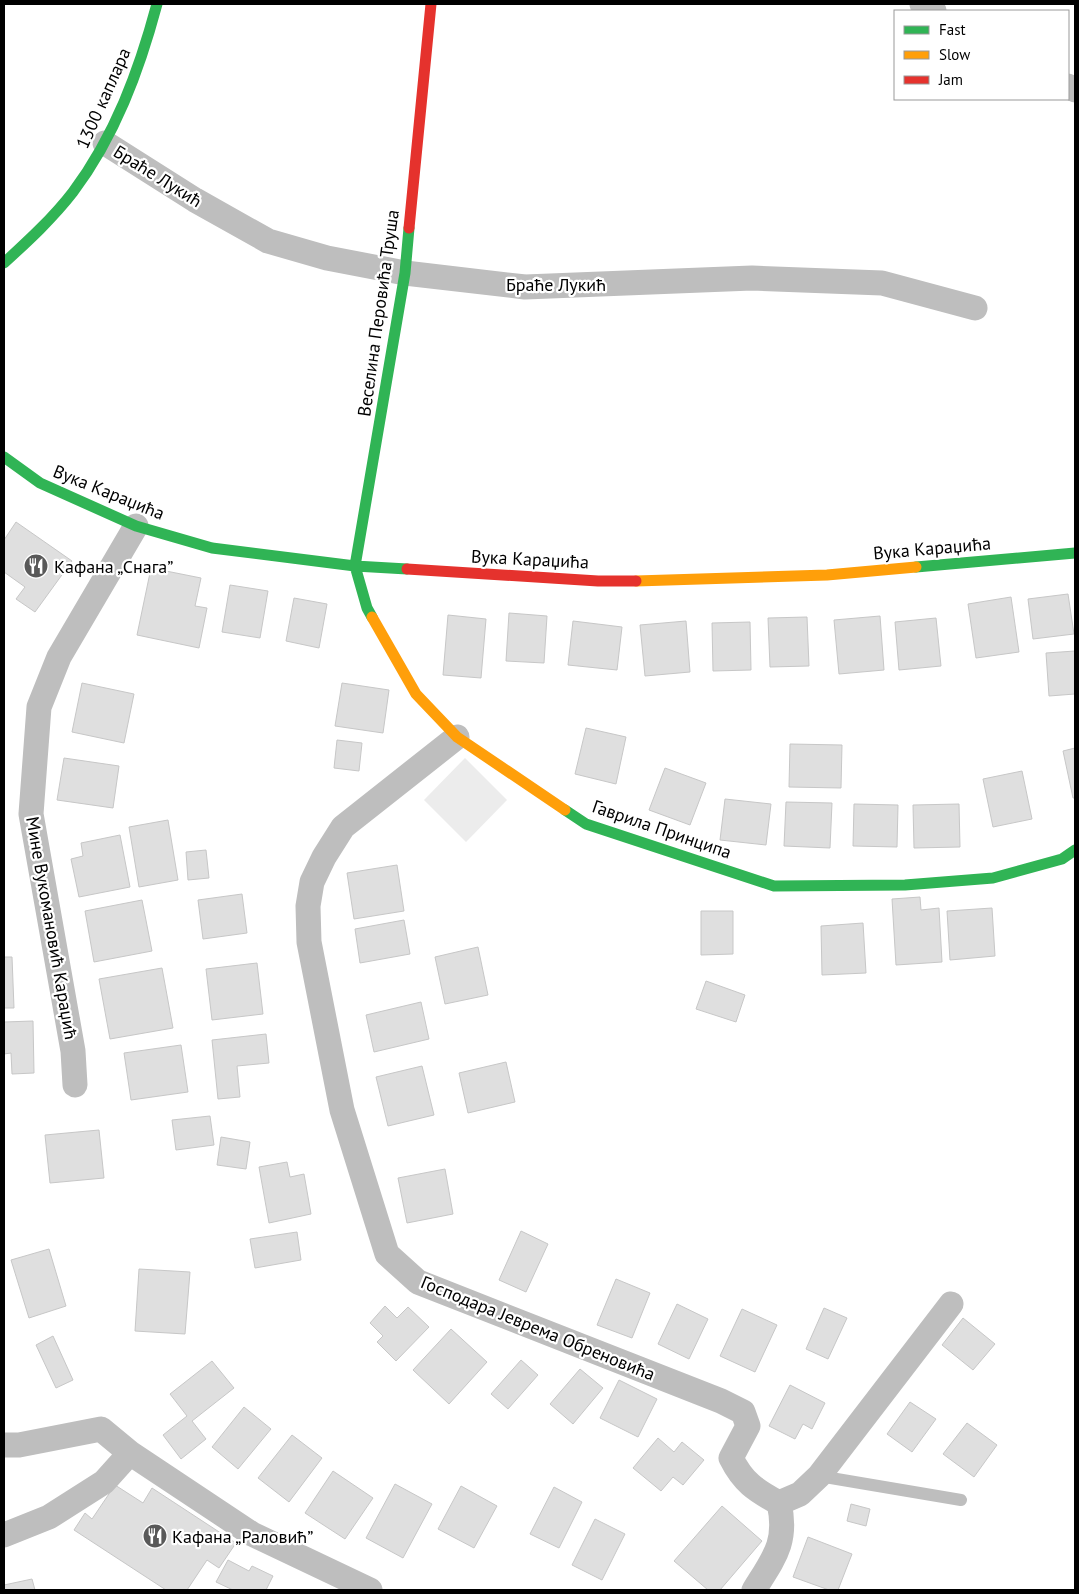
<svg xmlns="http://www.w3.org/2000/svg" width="1079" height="1594" viewBox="0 0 1079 1594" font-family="'PT Sans',sans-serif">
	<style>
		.green { fill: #ececec }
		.building { fill: #dfdfdf; stroke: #c7c7c7 }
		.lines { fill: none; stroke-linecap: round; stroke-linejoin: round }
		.lane { stroke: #bebebe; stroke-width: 12 }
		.street { stroke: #bebebe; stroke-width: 25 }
		.fast { stroke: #30b455; stroke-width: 11 }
		.slow { stroke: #ff9f0a; stroke-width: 11 }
		.jam { stroke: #e5322d; stroke-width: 11 }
		.labels { text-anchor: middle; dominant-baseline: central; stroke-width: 4.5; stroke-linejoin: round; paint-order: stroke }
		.street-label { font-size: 18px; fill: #000; stroke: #fff }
		.poi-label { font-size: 18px; fill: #000; stroke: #fff; text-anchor: start }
	</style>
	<rect width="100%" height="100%" fill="#fff"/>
	<path class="green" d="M465 758 507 800 466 842 424 800Z"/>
	<path class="building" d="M16 522 72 561 35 612 16 599 25 587 4 572V540Z
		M151 568 201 578 195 606 207 608 199 648 137 635Z
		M230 585 268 591 260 638 222 632Z
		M1068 594 1074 634 1033 639 1028 599Z
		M1011 597 1019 652 976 658 968 604Z
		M294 598 327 604 319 648 286 641Z
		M509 613 547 616 544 663 506 661Z
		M448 615 486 619 481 678 443 675Z
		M880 616 884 670 839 674 834 620Z
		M807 617 809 666 770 667 768 618Z
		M936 618 941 666 899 670 895 622Z
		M573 621 622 627 617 670 568 665Z
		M686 621 690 672 645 676 640 625Z
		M750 622 751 670 713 671 712 623Z
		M1075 651V694L1049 696 1046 653Z
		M82 683 134 694 124 743 72 732Z
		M342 683 389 690 383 733 335 726Z
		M586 728 626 737 616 784 575 774Z
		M337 740 362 743 359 771 334 768Z
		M790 744 842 745 841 788 789 787Z
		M1075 748V798H1073L1063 751Z
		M64 758 119 766 113 808 57 800Z
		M665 768 706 783 690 825 649 810Z
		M1022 771 1032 819 993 827 983 779Z
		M725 799 771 804 766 845 720 840Z
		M786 802 832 803 830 848 784 846Z
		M854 804 898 805 897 847 853 846Z
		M959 804 960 847 914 848 913 805Z
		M168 820 178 880 139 887 129 827Z
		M120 835 130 887 79 897 71 859 83 856 81 843Z
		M206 850 209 878 188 880 186 852Z
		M397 865 404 911 354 919 347 873Z
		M242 894 247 933 203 939 198 900Z
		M920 897 921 910 939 908 942 962 896 965 892 899Z
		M142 900 152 951 94 962 85 911Z
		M992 908 995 956 950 960 947 911Z
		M701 911H733V954L701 955Z
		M404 920 410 954 360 963 355 929Z
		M863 923 866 973 822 975 821 926Z
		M478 947 488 995 445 1004 435 957Z
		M4 957H12L14 1008H4Z
		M257 963 263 1014 212 1020 206 969Z
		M162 968 173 1028 110 1039 99 979Z
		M706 981 745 995 736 1022 696 1009Z
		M421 1002 429 1039 374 1052 366 1015Z
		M33 1021 34 1073 12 1074 11 1053 4 1054V1022Z
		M266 1034 269 1063 237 1066 240 1097 218 1099 212 1040Z
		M181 1045 188 1092 131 1100 124 1053Z
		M506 1062 515 1102 468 1113 459 1073Z
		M422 1066 434 1115 388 1126 376 1077Z
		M210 1116 214 1145 176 1150 172 1120Z
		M99 1130 104 1178 50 1183 45 1135Z
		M221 1137 250 1142 246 1169 217 1165Z
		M287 1162 290 1177 304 1174 311 1214 269 1223 259 1167Z
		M445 1169 453 1214 407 1223 398 1178Z
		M521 1231 548 1244 526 1292 499 1280Z
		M297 1232 301 1260 255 1268 250 1239Z
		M49 1249 66 1306 29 1318 11 1260Z
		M139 1269 190 1272 185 1334 135 1331Z
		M616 1279 650 1293 632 1338 597 1325Z
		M677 1304 708 1319 689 1359 658 1344Z
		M385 1306 397 1318 408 1307 429 1327 396 1361 377 1342 383 1336 370 1323Z
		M824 1308 847 1318 828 1359 806 1349Z
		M742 1309 777 1325 755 1372 720 1356Z
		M963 1318 995 1344 973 1370 942 1345Z
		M451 1329 487 1362 449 1404 413 1370Z
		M53 1336 73 1380 56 1388 36 1345Z
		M521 1360 538 1375 508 1409 491 1394Z
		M212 1361 234 1388 192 1421 206 1439 181 1459 163 1435 187 1416 170 1394Z
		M580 1369 603 1388 573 1424 550 1404Z
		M619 1380 657 1399 638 1437 600 1418Z
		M790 1385 825 1403 812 1429 803 1424 795 1439 769 1426Z
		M910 1402 936 1419 912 1452 887 1434Z
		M244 1407 271 1429 238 1469 212 1447Z
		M967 1423 997 1445 974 1477 943 1454Z
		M292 1435 322 1458 289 1502 258 1478Z
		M658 1438 674 1452 682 1442 704 1460 683 1485 673 1477 661 1491 633 1468Z
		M333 1471 373 1498 345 1539 305 1513Z
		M395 1484 432 1504 403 1558 366 1538Z
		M115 1485 143 1503 152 1488 236 1543 219 1568 207 1560 187 1590H166L74 1530 85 1513 92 1519Z
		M461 1486 497 1506 474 1548 438 1529Z
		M554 1487 582 1502 559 1548 530 1534Z
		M851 1504 870 1509 866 1526 847 1521Z
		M722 1506 762 1541 720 1590H708L674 1561Z
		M595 1519 625 1534 602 1580 572 1565Z
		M808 1537 852 1554 838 1590H829L793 1577Z
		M228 1560 249 1571 252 1566 273 1576 266 1590H233L216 1582Z
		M32 1579 35 1590H4V1585Z"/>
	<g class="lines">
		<path class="lane" d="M819 1476 961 1500"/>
		<path class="street" d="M922 4 934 11
			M1068 86 1075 90
			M105 143 195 200 268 241 327 258 405 273 525 287 752 278 882 283 975 308
			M457 737 343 827 324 857 312 882 308 906 309 942 342 1110 387 1254 418 1282 721 1401 743 1412 748 1426 731 1458C743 1482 755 1490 779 1503 788 1542 774 1558 754 1590
			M75 1085 73 1051 31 814 39 707 59 657 136 526
			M4 1445H19L101 1429 130 1453 252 1534 370 1590
			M779 1503 800 1494 819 1476 951 1304
			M4 1535 49 1517 104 1482 130 1453"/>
		<path class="fast" d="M4 263C28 241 53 218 73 192 115 136 139 71 157 4
			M4 457 40 483 136 526 212 548 355 566 407 569
			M916 567 1075 553
			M372 617 367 608 355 566 405 273 409 228
			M565 810 586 824 774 886 905 885 993 878 1062 859 1075 850"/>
		<path class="slow" d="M636 581 827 575 916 567
			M372 617 416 694 457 737 565 810"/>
		<path class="jam" d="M409 228 431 4
			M407 569 598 581H636"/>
	</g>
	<defs>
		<symbol id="restaurant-disc" viewBox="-11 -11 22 22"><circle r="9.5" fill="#595959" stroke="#fff"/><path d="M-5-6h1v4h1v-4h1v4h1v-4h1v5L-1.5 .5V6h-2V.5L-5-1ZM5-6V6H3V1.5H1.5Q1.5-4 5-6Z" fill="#fff"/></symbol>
	</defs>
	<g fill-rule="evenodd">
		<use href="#restaurant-disc" x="22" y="552" width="28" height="28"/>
		<use href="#restaurant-disc" x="141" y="1522" width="28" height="28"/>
	</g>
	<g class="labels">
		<g class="street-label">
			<text transform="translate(103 98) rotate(-66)">1300 каплара</text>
			<text transform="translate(158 176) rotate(32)">Браће Лукић</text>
			<text x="556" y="284">Браће Лукић</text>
			<text transform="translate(378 313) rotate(-82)">Веселина Перовића Труша</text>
			<text transform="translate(109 492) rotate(22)">Вука Караџића</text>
			<text transform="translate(932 548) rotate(-5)">Вука Караџића</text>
			<text transform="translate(530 559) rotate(3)">Вука Караџића</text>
			<text transform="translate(662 829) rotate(19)">Гаврила Принципа</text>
			<text transform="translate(52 928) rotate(80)">Мине Вукомановић Караџић</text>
			<text transform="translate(538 1328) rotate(22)">Господара Јеврема Обреновића</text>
		</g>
		<g class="poi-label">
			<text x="54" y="566">Кафана „Снага”</text>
			<text x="172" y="1536">Кафана „Раловић”</text>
		</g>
	</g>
	<rect width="1079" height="1594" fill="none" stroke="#000000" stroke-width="10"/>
	<rect x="894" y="10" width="175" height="90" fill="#ffffff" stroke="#999999"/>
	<rect x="904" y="26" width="25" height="8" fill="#30b455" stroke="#999999"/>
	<text x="939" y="35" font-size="15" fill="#000000">Fast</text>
	<rect x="904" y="51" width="25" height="8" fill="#ff9f0a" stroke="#999999"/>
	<text x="939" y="60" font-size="15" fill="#000000">Slow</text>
	<rect x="904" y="76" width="25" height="8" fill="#e5322d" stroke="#999999"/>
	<text x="939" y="85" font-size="15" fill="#000000">Jam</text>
</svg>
